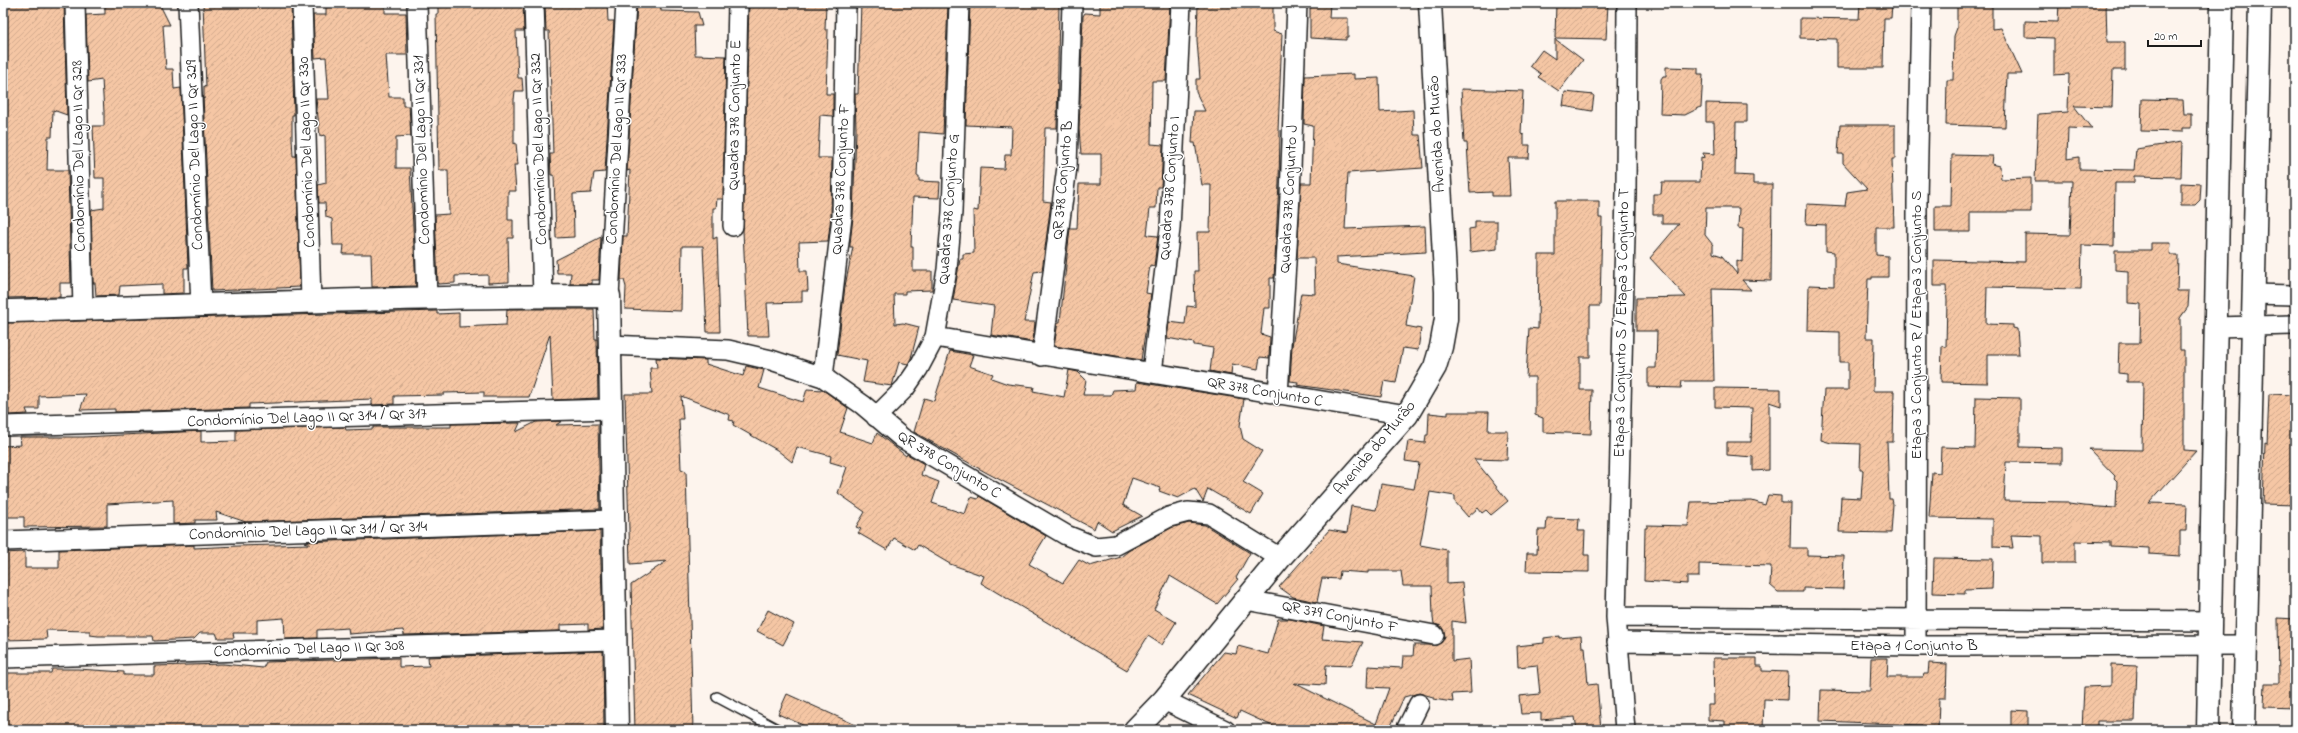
<svg xmlns="http://www.w3.org/2000/svg" width="2298" height="733" viewBox="0 0 2298 733" font-family="'Indie Flower',sans-serif">
	<style>
		.building { fill: url(#building-hatch); stroke: #1c1c1c; fill-rule: evenodd }
		.lines { fill: none; stroke-linecap: round; stroke-linejoin: round }
		.lane-casing { stroke: #1c1c1c; stroke-width: 12 }
		.street-casing { stroke: #1c1c1c; stroke-width: 22 }
		.secondary-casing { stroke: #1c1c1c; stroke-width: 25 }
		.lane { stroke: #fff; stroke-width: 9 }
		.street { stroke: #fff; stroke-width: 19 }
		.secondary { stroke: #fff; stroke-width: 22 }
		.labels { text-anchor: middle; dominant-baseline: central; stroke-width: 3; stroke-linejoin: round; paint-order: stroke }
		.street-label { font-size: 16px; fill: #1c1c1c; stroke: #fff }
	</style>
	<defs>
		<pattern id="building-hatch" width="6" height="6" patternUnits="userSpaceOnUse"><rect width="6" height="6" fill="#f5c6a4"/><path d="M-1 1l2-2M0 6l6-6M5 7l2-2" fill="none" stroke="#d1aa8d"/></pattern>
	</defs>
	<rect width="100%" height="100%" fill="#fdf4ed"/>
	<filter id="ink" filterUnits="userSpaceOnUse"><feTurbulence type="fractalNoise" baseFrequency=".025" numOctaves="2"/><feDisplacementMap in="SourceGraphic" scale="8" xChannelSelector="R" yChannelSelector="G"/><feConvolveMatrix kernelMatrix="1 2 1 2 8 2 1 2 1" color-interpolation-filters="sRGB"/></filter>
	<g filter="url(#ink)">
		<path class="building" d="M3 3H64L67 115 53 110 52 137H48L47 170H68L71 283H60V297L4 298Z
			M114 3H159L170 25H163L166 69H173L174 89 181 88 188 268H184V293L162 294V284L120 286 119 295 96 296 95 283H93L91 210 104 208V178H95L93 126H104V112L102 80 88 82 86 15 105 14V6L114 5Z
			M203 3H291L294 115H292V138L293 156H296L300 287 212 291 203 96 204 99V86L206 87Z
			M326 3H385V13H406L407 55H386L389 97H403V106H409L411 136 396 137V168H410L416 286 372 287 371 254H343L344 245H333L332 219 326 217 325 203H319L318 185 326 183 325 135 320 136 316 99H329L326 57 315 58 313 15H326Z
			M438 3H523L524 31H516L518 78H522L523 91H515L514 100V144L516 143 518 165H514L516 191H508V220H513V238H508L509 282 488 283V275L455 276V283L438 284 435 215 449 214 448 170H439L436 14H438Z
			M564 3H607L608 21H614L605 172 594 173 591 193 573 194 574 237 556 238 554 175H551L550 154H553L549 31H546L545 5Z
			M637 3H661V11L698 12 702 26H694L695 55 726 56 723 199H717L716 208H713V239L717 237 720 332H707L703 246H682L681 311 625 309 626 287 624 280H621L623 236H627L630 170 627 171Z
			M749 3H826L825 30H828L826 94H833V116L820 115 818 158H832L831 216 828 241 799 242 800 271H807L808 291H802V302L767 303 769 336H748L743 231Z
			M861 3H948L943 134 919 132 917 176H919V181L940 182 939 198 913 197 911 247H913V271H932V290L905 291V294H894L895 324 903 323 919 327 911 358 908 364 899 362 892 386 863 382 867 361 837 355 845 286 853 247H850V244L853 217 856 130 855 94H858Z
			M970 3H1059L1057 128H1045L1043 201 1051 202V203L1042 271 1034 272 1024 322H1035L1033 342 991 335 994 306 953 300 960 259H963V254L974 253 973 210 978 211 980 168 1004 169 1005 155H1011L1012 127 966 125Z
			M1100 3H1170L1166 81H1152L1151 144 1163 145 1161 187H1157L1156 208H1150L1147 235 1158 236 1154 266 1150 265 1146 293 1151 294 1141 360 1054 346 1058 322H1060L1070 228H1077L1079 184H1101V154H1081L1079 129 1083 16 1085 13 1100 14Z
			M1198 3H1273V31L1282 34 1278 131H1280L1279 183 1274 278H1270V308H1264L1261 334 1270 337 1269 358 1260 357 1258 369 1232 364 1231 375 1210 371 1213 348 1194 345V343L1167 338 1169 322 1185 324 1187 306 1195 307 1194 271H1198L1197 232H1210L1211 185H1202L1195 143H1192L1194 111H1205L1196 92V79H1200L1197 40Z
			M1310 3H1330L1329 18H1348V37H1346V40L1310 38Z
			M1556 3 1608 4 1606 39 1555 38Z
			M1860 3H1892L1891 18H1884L1883 68H1837V39L1800 38V18L1859 19Z
			M1957 3H1992V29L2001 28 2022 74H2007L2005 127 1946 125 1947 80H1953L1954 36 1957 28Z
			M2059 3H2106L2107 42H2125V70H2113L2112 107 2074 106 2092 129 2068 128 2067 159 2079 157V169L2134 170 2136 149 2182 142 2181 177 2134 176V183H2115L2114 246 2082 245 2081 289 1987 287 1986 324 2013 325V328L2017 329 2019 354H1988V383L1941 382 1942 346 1946 347 1947 300 1946 286H1934V260L2025 262V234L2070 235 2072 181H2035L2038 114 2068 112 2069 74 2054 75V38L2025 37V21L2058 22Z
			M1555 39 1583 60 1559 91 1538 77 1541 74 1530 66 1542 50 1555 59Z
			M1666 67 1698 68V74H1703L1701 107 1685 115 1660 114 1661 79 1663 76H1666Z
			M1354 74V79L1379 78 1380 112 1413 110 1414 135H1420L1423 168 1348 173 1345 229 1425 226 1426 252 1337 257V264L1414 276 1406 326 1421 329 1418 350 1403 348 1396 383 1384 381 1381 397 1297 385 1298 382 1290 381 1292 346 1301 293 1315 294 1314 258H1297L1301 183H1311L1313 126 1304 124 1305 76Z
			M1461 89 1523 91 1521 134 1524 135V145H1530L1529 158H1508L1510 196H1492V192L1470 193 1467 143H1464Z
			M1565 92 1594 95 1592 111 1563 106Z
			M2142 99 2183 100 2184 114H2191V128H2182V132L2141 131Z
			M1706 103 1747 104V122H1736L1735 175 1753 176V184H1772L1771 281 1742 280 1751 290 1712 289 1714 381H1682L1681 388 1648 387V368H1656L1657 331H1636V298L1686 297 1650 258 1679 224H1662V215H1653V194H1661L1662 182H1700L1701 157 1704 158 1703 153 1715 154 1714 122H1706ZM1706 208H1739L1738 228 1743 229 1742 262 1737 260V274L1722 256 1713 253V245L1705 235Z
			M1840 125H1895V159H1892L1894 227H1876V255L1888 256V277H1872V279H1868L1866 338H1874L1873 391H1894L1893 442H1887L1889 499H1892L1893 504 1891 533 1839 532 1841 497 1861 498 1863 470H1860L1861 444 1831 443 1821 440 1824 390H1848V362H1840V332L1808 331 1809 285 1834 286V252L1826 251V225L1806 224 1807 204 1845 206 1847 192 1867 189 1843 163V154H1838Z
			M1952 155 1993 156 1992 164 2000 166 2001 179 2031 178V212H1970V232H1935V206H1951Z
			M2181 183 2201 184 2200 200 2195 205H2181Z
			M1555 201H1599V218H1602L1600 306H1590V357H1580V390H1592L1591 434 1543 432V418L1535 415V377H1526L1529 328 1538 329 1539 255H1555Z
			M1475 221H1497V249L1470 252 1469 229 1475 228Z
			M601 237 599 280H592V284H570L571 273H557L556 260Z
			M2151 243H2171L2170 255H2178L2177 291H2189L2188 307 2180 318V350H2184V450L2196 451 2149 503 2187 504 2186 531H2180V556L2149 554V548L2110 546V542L2075 541V563H2042V536L2011 535 2013 548 1993 547V519L1929 518 1932 472 1940 473 1941 447 1975 448 1976 397 2020 398V447L2062 448V463L2006 462 2004 501 2069 502V504L2083 506 2116 508 2117 481 2114 478 2115 476 2089 449 2142 450 2143 382H2127V374L2118 373 2119 343H2140L2141 304 2128 303V271L2115 270V250H2151Z
			M507 309H594L595 339H597L598 398 553 400 550 334 529 397H484V392L444 393V395L394 396V404L372 405V399L249 404V408L115 412V409L80 410 86 394 39 396V409H26L28 414 9 415V409L3 410V323L437 311V314L459 313V327L506 325Z
			M950 351 973 355 969 366 993 374 991 378 1008 384 1034 387 1033 391 1064 397 1069 370 1078 372 1086 380 1083 395H1111L1113 390 1136 389 1137 382 1244 399 1240 426 1243 439 1262 451 1243 482 1263 494 1251 514 1208 489 1203 502 1195 489 1178 498 1159 491 1160 488 1132 478 1123 505 1142 516 1112 531 1097 521 1094 529 987 473 914 432 924 398 934 401Z
			M656 358 706 360V364L743 376 746 366 764 370 759 388 803 402 807 389 823 390 848 408 840 432 873 443 877 433 906 456 907 454 924 464 921 475 939 482 932 503 965 514 971 497 978 499 979 496 1046 536 1029 564 1063 583 1079 560 1090 566 1121 557 1128 551 1173 527 1189 523 1205 525 1250 553 1236 578 1238 579 1217 604 1170 576 1154 609 1176 622 1162 645 1148 636 1127 670 981 583 984 576 950 564 918 545 915 550 894 538 887 550 858 533 861 529 856 527 865 512 838 493 847 467 830 462 831 456 797 447 792 462 777 450 733 425 734 421 729 420 730 415 681 396 683 419H679L681 469 686 471 693 730H635L631 585 667 561 630 564 625 394H652L650 368H657Z
			M1715 388 1781 389V406L1769 402V470L1753 471V457L1727 455V442H1751L1752 408 1715 407Z
			M2269 394 2295 395V505L2263 504 2265 443 2267 444Z
			M1448 412H1489L1488 431H1508L1507 460 1474 459 1508 501 1491 515 1486 510 1482 513 1478 508 1468 517 1455 502V496L1430 492 1420 545 1447 550V584L1462 583 1466 623 1452 621V661L1469 659 1471 693 1452 694 1453 702 1433 699V697L1419 693 1404 697 1389 730H1281L1240 711 1237 718 1188 695 1224 652 1236 654 1238 646 1268 654 1278 619H1290L1324 626 1322 639 1363 642 1351 666 1326 665 1325 685 1294 683 1376 724 1389 688 1367 687 1368 666 1402 668 1403 656H1413L1414 645H1437L1445 637 1444 631 1441 626 1434 624 1433 618 1432 586H1403L1401 571H1368V573L1340 571 1339 579 1322 578 1317 602 1293 597 1279 587 1329 530 1347 533 1351 506 1376 510 1381 484 1414 489 1419 463 1405 461 1408 441 1425 443 1426 435H1428L1429 413 1448 415Z
			M562 421 556 425 598 424 600 509 246 522 216 512 217 520H195V523L173 524V500L107 504V526L24 527V517H3V446L21 445 20 437H83L201 431V442L236 441V430L345 427 346 430 373 429V427H451V424L520 423 516 432 536 422Z
			M1768 495 1781 496V503H1791L1790 548H1807V555L1844 556 1843 589 1803 588V592H1778L1770 585 1771 566 1699 564V577H1687V584L1644 581 1645 528H1647V525L1688 526 1691 502 1752 501 1765 505Z
			M1547 518 1579 519 1578 531H1585L1584 555H1589V572L1526 571 1527 553H1537L1538 530H1546Z
			M600 531 603 629 588 630V624L560 625V631L404 635 403 630 349 634 348 628 317 630V638L285 639 284 618 257 620V633H233L234 638H218L216 633H200L194 639 154 641 153 636H98L90 635V631L46 630 47 639 3 640V553L25 552V568H59V550L194 545V548L238 546 310 544 304 542Z
			M1934 558 1993 559 1992 589 1965 590V594L1933 593Z
			M768 610 794 624 783 645 757 631Z
			M2278 618 2295 619V708L2264 707 2265 683H2279Z
			M1559 636V638L1581 636 1582 647H1585L1588 685 1597 684 1601 730H1577L1575 717 1541 720V713L1521 714 1519 696 1540 694 1537 665 1518 667 1517 646 1544 643V638Z
			M603 651 604 730H3V699H6L7 673H51L52 669H78L124 672V675H154V666L223 664 263 668 266 662 399 658V667L429 666 428 657Z
			M1713 658H1757V666H1762V671L1788 672 1787 700 1764 699 1763 730H1725V721L1708 720V705H1714Z
			M1871 658H1888L1887 677H1923L1924 674H1928L1929 663 1947 664 1946 698H1939L1938 730H1922V725L1820 721 1821 690 1870 691Z
			M2111 665 2137 666 2135 721H2097V730H2082L2084 687 2111 686Z
			M787 694 867 730H814L778 714Z
			M2011 710 2028 711V730H2011Z"/>
		<g class="lines">
			<defs>
				<path id="lane" d="M717 697 779 730"/>
				<path id="street" d="M75 3 83 309
					M188 3 201 306
					M302 3 311 301
					M417 3 427 298
					M534 3 543 296
					M733 226 738 3
					M2253 294 2295 295
					M609 296 626 3
					M2216 327 2295 325
					M935 337 1407 415
					M609 345 728 350 771 360 823 377 863 405 902 438 1066 535 1096 547 1116 545 1169 517 1188 512 1209 514 1280 558
					M1042 356 1067 167 1072 3
					M1152 372 1170 229 1181 3
					M823 377 842 217 846 3
					M1278 395 1290 196 1297 3
					M876 417 905 388 918 369 935 337 947 270 952 212 959 3
					M3 426 612 409
					M3 541 613 520
					M1246 600 1434 635
					M1616 617 2210 621
					M1617 642 1916 646 2246 645
					M1916 646 1917 200 1921 3
					M3 658 615 640
					M1164 700 1225 730
					M1406 730 1419 704
					M1625 730 1616 617 1626 193 1627 3"/>
				<path id="secondary" d="M3 311C205 306 407 296 609 296L617 730
					M1135 730 1164 700 1280 558 1407 415 1435 367 1441 347 1446 319V292L1430 3
					M2208 730 2222 3
					M2244 730 2260 3"/>
			</defs>
			<use href="#lane" class="lane-casing"/>
			<use href="#street" class="street-casing"/>
			<use href="#secondary" class="secondary-casing"/>
			<use href="#lane" class="lane"/>
			<use href="#street" class="street"/>
			<use href="#secondary" class="secondary"/>
		</g>
	</g>
	<g class="labels">
		<g class="street-label">
			<text transform="translate(735 115) rotate(-89)">Quadra 378 Conjunto E</text>
			<text transform="translate(1437 134) rotate(-93)">Avenida do Murão</text>
			<text transform="translate(539 149) rotate(-92)">Condomínio Del Lago II Qr 332</text>
			<text transform="translate(617 149) rotate(-87)">Condomínio Del Lago II Qr 333</text>
			<text transform="translate(422 150) rotate(-92)">Condomínio Del Lago II Qr 331</text>
			<text transform="translate(307 152) rotate(-92)">Condomínio Del Lago II Qr 330</text>
			<text transform="translate(195 155) rotate(-92)">Condomínio Del Lago II Qr 329</text>
			<text transform="translate(79 156) rotate(-91)">Condomínio Del Lago II Qr 328</text>
			<text transform="translate(841 179) rotate(-87)">Quadra 378 Conjunto F</text>
			<text transform="translate(1063 180) rotate(-85)">QR 378 Conjunto B</text>
			<text transform="translate(1170 188) rotate(-86)">Quadra 378 Conjunto I</text>
			<text transform="translate(1289 199) rotate(-87)">Quadra 378 Conjunto J</text>
			<text transform="translate(949 209) rotate(-86)">Quadra 378 Conjunto G</text>
			<text transform="translate(1622 323) rotate(-89)">Etapa 3 Conjunto S / Etapa 3 Conjunto T</text>
			<text transform="translate(1917 325) rotate(-90)">Etapa 3 Conjunto R / Etapa 3 Conjunto S</text>
			<text transform="translate(1265 392) rotate(10)">QR 378 Conjunto C</text>
			<text transform="translate(307 418) rotate(-2)">Condomínio Del Lago II Qr 314 / Qr 317</text>
			<text transform="translate(1375 448) rotate(-50)">Avenida do Murão</text>
			<text transform="translate(949 465) rotate(31)">QR 378 Conjunto C</text>
			<text transform="translate(308 531) rotate(-2)">Condomínio Del Lago II Qr 311 / Qr 314</text>
			<text transform="translate(1340 617) rotate(11)">QR 379 Conjunto F</text>
			<text x="1914" y="646">Etapa 1 Conjunto B</text>
			<text transform="translate(309 649) rotate(-2)">Condomínio Del Lago II Qr 308</text>
		</g>
	</g>
	<rect width="2298" height="733" fill="none" stroke="#fff" stroke-width="16"/>
	<rect x="8" y="8" width="2282" height="717" fill="none" stroke="#1c1c1c" stroke-width="1.5" filter="url(#ink)"/>
	<path d="M2148 40v6h53v-6" fill="none" stroke="#1c1c1c" stroke-width="2"/>
	<text x="2154" y="40" font-size="12" fill="#1c1c1c" stroke="#ffffff" stroke-width="3" paint-order="stroke">20 m</text>
</svg>
